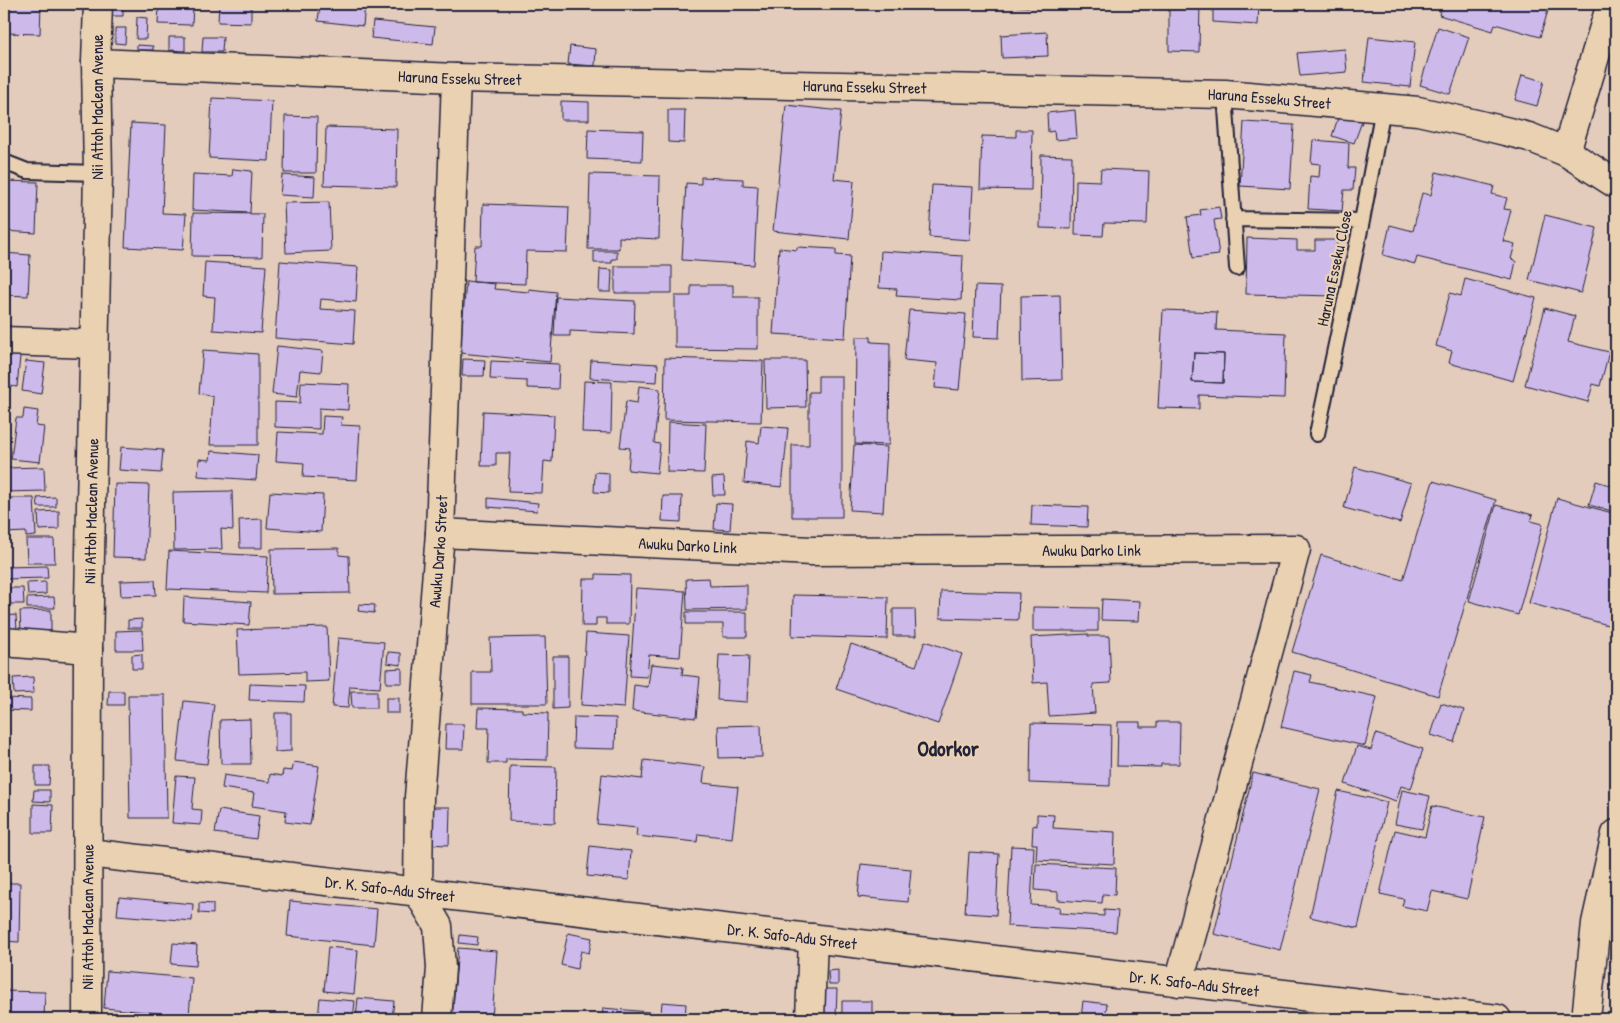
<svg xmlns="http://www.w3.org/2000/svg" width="1620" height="1023" viewBox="0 0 1620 1023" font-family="'Patrick Hand',sans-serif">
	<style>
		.building { fill: #cebaea; stroke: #22223b; fill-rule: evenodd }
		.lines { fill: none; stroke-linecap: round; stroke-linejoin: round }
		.lane-casing { stroke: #22223b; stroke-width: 18 }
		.street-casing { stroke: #22223b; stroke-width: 31 }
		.secondary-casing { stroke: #22223b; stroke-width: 31 }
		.lane { stroke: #e9d1b2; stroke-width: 14 }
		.street { stroke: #e9d1b2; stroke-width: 28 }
		.secondary { stroke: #e9d1b2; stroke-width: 28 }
		.labels { text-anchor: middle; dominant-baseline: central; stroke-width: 4.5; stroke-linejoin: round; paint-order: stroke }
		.street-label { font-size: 16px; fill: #22223b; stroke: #e9d1b2 }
		.district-label { font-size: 21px; font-weight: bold; fill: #22223b; stroke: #e9d1b2 }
	</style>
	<rect width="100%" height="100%" fill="#e4ccbd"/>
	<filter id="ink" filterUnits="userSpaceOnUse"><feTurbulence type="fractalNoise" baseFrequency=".02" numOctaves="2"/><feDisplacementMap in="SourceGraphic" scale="10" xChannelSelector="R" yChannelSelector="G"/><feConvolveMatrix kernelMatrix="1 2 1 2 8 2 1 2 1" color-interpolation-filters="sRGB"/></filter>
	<g filter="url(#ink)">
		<path class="building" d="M4 4H41L40 34 4 33Z
			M159 4H193L192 25 158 24Z
			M219 4H251V23L218 22Z
			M320 4H365L363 26 318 21Z
			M990 4H1029V7Z
			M1169 4H1200L1199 52 1169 51Z
			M1202 4H1259L1258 25 1213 22V8H1201Z
			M1442 4H1550L1540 37 1495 24 1493 31 1439 15Z
			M110 5 123 6V16H109Z
			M137 17 147 18 146 39H136Z
			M373 21 435 27 433 44 371 38Z
			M1438 27 1469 37 1450 94 1420 85Z
			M115 28H126L125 44 115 43Z
			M1047 32 1048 56 1002 58 1001 35Z
			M169 37H185V51L169 50Z
			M203 37H223L222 52H202Z
			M1369 37 1415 42 1410 87 1364 82Z
			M137 45 153 46V50H137Z
			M570 46 596 49 595 66 568 64Z
			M1345 49 1347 72 1300 76 1297 53Z
			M1522 75 1544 81 1537 106 1515 100Z
			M212 98 272 101 269 161 209 158Z
			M561 101 589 102V120H561Z
			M786 105 841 111 834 179 854 181 849 239 773 231Z
			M668 110H685L684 143 668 142Z
			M1075 110 1077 138 1055 140 1054 131 1048 132 1047 113Z
			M1340 112 1363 119 1354 143 1332 136Z
			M285 116 317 117 316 173H284Z
			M1244 122 1294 125 1290 189 1240 186Z
			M131 123 166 125 162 213 186 214 183 250 125 247Z
			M326 127 397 129 396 187 324 185Z
			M588 129 643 131 642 161 587 159Z
			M1016 130H1032L1031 190 980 189 982 136 1016 137Z
			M1313 140 1349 143 1348 168H1355L1353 190H1344L1342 211 1308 209 1310 176 1319 177 1320 164 1311 163Z
			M1041 155 1072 156 1071 229 1040 228Z
			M233 169 252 171 250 213 192 210 193 174 232 176Z
			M1101 169 1149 171 1147 224 1104 223 1103 236 1075 235 1076 180 1100 181Z
			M1436 172 1494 186 1492 194 1507 198 1504 209 1511 210 1503 241 1515 244 1511 259 1516 261 1512 280 1417 257 1415 264 1383 255 1390 225 1413 231 1422 193 1431 195Z
			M590 174 660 176 659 239 619 237V249H588Z
			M282 175 315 177 314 197 280 195Z
			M701 177 743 179V185L758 186 754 265 682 260 686 183 701 184Z
			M4 181 38 182 36 233 4 231Z
			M932 185 973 187 970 240 929 237Z
			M329 202 331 251 286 253 284 203Z
			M483 204 569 207 567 252 526 251 525 284 473 282 475 246H482Z
			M1219 207 1221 219 1214 220 1219 255 1193 258 1187 217 1201 215 1200 210Z
			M193 213 263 214 262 257 192 256Z
			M1545 215 1597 228 1581 293 1529 280Z
			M1247 238 1297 240V250H1315V240H1337L1336 296 1246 294Z
			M797 247 836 249V255L850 256 845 338 773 334 779 248 797 250Z
			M594 251H617V259H612V263H594Z
			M881 251 963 256 961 300 896 296 897 289 879 288Z
			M4 253 30 255 28 296 4 295Z
			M280 261 358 267 356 302 321 299 320 309 355 311 353 344 275 338Z
			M205 262 266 266 261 333 213 330 215 297 203 296Z
			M615 266H672V293H615Z
			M600 269 612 270 611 292H599Z
			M1465 279 1536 298 1513 381 1449 363 1452 351 1436 346 1450 293 1461 296Z
			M466 281 495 284 494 289 529 292V289L556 292 550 362 460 353Z
			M691 285H733V297H758V349L675 348V296H691Z
			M975 286 1001 287 999 338 973 337Z
			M1060 295 1062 380 1022 381 1021 296Z
			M556 297 635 301 634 334 570 331V336H554Z
			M1545 308 1575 316 1568 342 1609 352 1600 386 1593 384 1588 402 1525 385Z
			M909 310 966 314 959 390 935 388 937 363 904 360Z
			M1163 310 1217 312 1216 330 1286 333 1284 398 1199 395V409L1158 408ZM1194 353 1224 354 1223 383 1192 382Z
			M856 337H871V342L890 343 889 445 855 444Z
			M4 346 21 347 17 387 10 386 5 440H4Z
			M277 346 323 351 321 372 300 370 297 397 272 394Z
			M203 350 258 354V445H210L213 397 199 393Z
			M1194 353 1224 354 1223 383 1192 382Z
			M665 358 763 361 761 422 664 420Z
			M463 359 485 360 484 376H462Z
			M591 360 658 364 657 382 590 378Z
			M765 360H805L806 407 766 408Z
			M26 361 45 363 41 394 22 391Z
			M491 361 559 364 558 389 527 388V381L490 379Z
			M818 376H842V517H792V445H809V392H818Z
			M584 381 612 382 611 433 582 432Z
			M301 382 349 384 348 410 319 408V429L275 427V402L300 403Z
			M639 386 660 389 654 443 660 444 657 473 628 470 630 448 620 447 626 401 637 403Z
			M24 409 38 411 36 426 44 427 40 462 11 459 16 418H23Z
			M483 411 554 415 552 462 544 461 542 493 508 492 510 453H496V466H481Z
			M323 416 342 417 341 425 360 426 357 480 303 477 304 463 276 461 278 432 322 434Z
			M668 422 706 424 704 473 667 472Z
			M761 426 788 428 782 487 744 483 747 441 759 443Z
			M854 445 887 447 883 512 850 510Z
			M121 447 163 450 161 473 119 470Z
			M211 451 258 455 256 480 198 476 199 459 210 460Z
			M44 467 45 491 4 492V468Z
			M1355 467 1411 483 1400 523 1344 508Z
			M595 472 609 473V493L594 492Z
			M724 477 725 495H713L712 478Z
			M1433 481 1496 500 1438 696 1292 652 1321 555 1403 580Z
			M1596 481 1616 487V512L1589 505Z
			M115 484 149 485 146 558 113 557Z
			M232 491 233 530 221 529 222 549 174 550 173 492Z
			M270 492 323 495 321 532 267 528Z
			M663 496H682L681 522 662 521Z
			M56 497V507H38L37 498Z
			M4 498H34L36 536 26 537V532L4 533Z
			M488 498 538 503 537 511 488 507Z
			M1557 498 1616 514 1615 627 1529 603Z
			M716 503 732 504 730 530 714 529Z
			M1032 505 1088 507 1087 527 1031 525Z
			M1496 505 1533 515 1531 521 1543 524 1518 615 1469 601Z
			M59 511V529L39 530 38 512Z
			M262 519V548H240L239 520Z
			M26 539H54L55 563H27Z
			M339 548V555L349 556 350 593 272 594 271 549Z
			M169 551 268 556 266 593 167 589Z
			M47 566 48 578 4 579V567Z
			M596 574 630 575 629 624H606V618H596V626H582L583 579H596Z
			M709 578 710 586 747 585V609L687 610 686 579Z
			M155 580 156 595 121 596 120 581Z
			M46 582V594L28 595 27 583Z
			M9 588H23L24 604H10Z
			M636 588 685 591 680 657 649 655 647 677 630 676Z
			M941 591 1019 593 1018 620 940 618Z
			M793 595 888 597 887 639 792 636Z
			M54 597 55 608H27V598Z
			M184 597 251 602 249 625 183 621Z
			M1102 599 1140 601 1139 621 1101 620Z
			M359 604 375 605 374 613 358 611Z
			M1033 607 1098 608V631H1033Z
			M893 609H915L916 636H893Z
			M51 610V631L21 632 20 611Z
			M686 612H747V637H723V624H686Z
			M16 615 17 631 4 632V616Z
			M142 619V628H128V620Z
			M327 627 329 681 305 682V672L239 674 237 630Z
			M142 630 143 650H116V631Z
			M586 633 629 636 624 708 581 705Z
			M1088 634V636H1109L1111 683 1093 684 1095 713 1049 716 1047 682 1033 683 1031 637Z
			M545 637 547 704H472V672H491L490 638Z
			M338 638 384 642 380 688 350 686 348 708 332 707Z
			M925 641 962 654 938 724 836 689 851 644 916 666Z
			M388 652 401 653V665L387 663Z
			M142 654V669H132V655Z
			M719 655 749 656 747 702 717 700Z
			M553 656H568V708L553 709Z
			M651 664 683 667 682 675 700 677 696 718 632 711 634 685 648 687Z
			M402 668V683H386V669Z
			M1294 671 1312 675 1310 682 1377 697 1365 746 1281 727Z
			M33 677 34 693 14 694 13 678Z
			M250 684 305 686 304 702 249 700Z
			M109 691H124V705H108Z
			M351 691H377V708H352Z
			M128 695H165L167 818H130Z
			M4 698 31 699V711L4 710Z
			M386 698H399V713H386Z
			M184 701 214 704 207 764 177 761Z
			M1441 703 1464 710 1454 742 1431 735Z
			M478 708 522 709V712L548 713 547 760 506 759V763H488L489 728H477Z
			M275 713H291V751L275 752Z
			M574 717 616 718 615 749 573 748Z
			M250 719 251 764H221L220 720Z
			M1118 722H1140V727H1157V722H1180L1179 764H1161V767L1117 766Z
			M1031 723 1111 725 1110 786 1030 783Z
			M446 724H464L463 749H445Z
			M761 725 762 757 719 758 718 726Z
			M1376 734 1423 749 1411 789 1401 786 1396 801 1345 784 1357 746 1371 750Z
			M644 760 705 767 703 783 738 787 732 838 698 834 697 842 636 836 637 828 597 824 602 774 642 779Z
			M294 762 319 766 310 825 285 822 286 811 252 806 254 793 222 788 224 775 269 782 270 774 282 776 283 770 292 771Z
			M35 766H50L49 785H35Z
			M510 766 556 767 555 823 509 821Z
			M1253 773 1320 789 1280 950 1214 934Z
			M176 776 195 777 192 809 202 810 201 825 172 823Z
			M34 790H50V802L33 801Z
			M1402 790 1430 796 1422 829 1395 824Z
			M1338 791 1387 802 1358 928 1310 917Z
			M33 804 53 805 52 833H33Z
			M1432 806 1485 817 1467 899 1432 891 1427 911 1402 906 1404 899 1380 894 1395 830 1425 837Z
			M426 807H450L449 845 425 844Z
			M219 810 259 816 256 839 215 833Z
			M1037 814 1054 815 1053 828 1115 832 1114 864 1036 860 1037 844H1032L1033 825 1037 826Z
			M590 846 631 851 629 880 587 876Z
			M1011 846 1034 847 1031 905 1060 907 1059 913 1104 916V910L1118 911 1116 932 1007 926Z
			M969 852 999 854 996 915 965 913Z
			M861 864 911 869 908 902 858 897Z
			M1036 864 1116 868 1115 895 1103 894 1102 903 1058 900V892L1035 890Z
			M4 883H20L19 942 4 941Z
			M119 897 193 904 192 921 117 915Z
			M290 901 377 909 374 945 287 936Z
			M199 903 213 904V914L199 913Z
			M568 933 592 938 589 953 581 951 577 969 561 965Z
			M460 935 478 937 477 945 459 943Z
			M173 943 197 945 196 966 171 964Z
			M328 947 358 950 354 994 324 991Z
			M458 948 497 951 492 1019H452Z
			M838 970V985H829L828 971Z
			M107 971 192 978 189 1016 104 1008Z
			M822 989H837L836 1017H821Z
			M4 991 45 992 44 1019H4Z
			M320 998 355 1001 353 1019H318Z
			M358 998 394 1001 392 1019H356Z
			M842 1001H872V1019H842Z
			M1083 1001 1107 1004 1105 1019H1081Z
			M662 1002 686 1004 685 1019H602L603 1008 661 1013Z
			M109 1014 147 1018V1019H109Z"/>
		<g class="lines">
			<defs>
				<path id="lane" d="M1225 94 1237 268
					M4 162 27 171 98 173
					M1233 219 1362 221
					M1317 434 1362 221 1383 108"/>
				<g id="street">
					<path id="s1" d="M96 63 456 78 1225 94 1418 111 1476 124 1529 137 1566 152 1616 184"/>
					<path d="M1566 152 1611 4"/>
					<path d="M4 341 93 344"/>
					<path id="s2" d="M440 533 811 551 1296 549 1179 982"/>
					<path d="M4 642 88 649"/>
					<path id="s3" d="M88 853 1497 1019"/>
					<path id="s4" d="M437 1019 441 968 438 926 418 892 419 797 440 533 456 78"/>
					<path d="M810 1019 813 938"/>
					<path d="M1586 1019 1596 923 1616 834"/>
				</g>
				<g id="secondary">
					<path id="s5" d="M87 1019 88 649 98 173 96 63 98 4"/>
				</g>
			</defs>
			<use href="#lane" class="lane-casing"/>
			<use href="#street" class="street-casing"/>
			<use href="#secondary" class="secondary-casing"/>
			<use href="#lane" class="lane"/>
			<use href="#street" class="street"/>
			<use href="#secondary" class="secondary"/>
		</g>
	</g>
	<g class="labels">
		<g class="street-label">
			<text stroke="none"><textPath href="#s1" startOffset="364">Haruna Esseku Street</textPath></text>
			<text stroke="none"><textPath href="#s1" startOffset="769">Haruna Esseku Street</textPath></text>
			<text stroke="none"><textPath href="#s1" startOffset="1174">Haruna Esseku Street</textPath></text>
			<text transform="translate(97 107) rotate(-90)">Nii Attoh Maclean Avenue</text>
			<text transform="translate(1334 268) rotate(-78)">Haruna Esseku Close</text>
			<text stroke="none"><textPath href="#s5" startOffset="508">Nii Attoh Maclean Avenue</textPath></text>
			<text stroke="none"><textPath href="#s2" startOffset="248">Awuku Darko Link</textPath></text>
			<text stroke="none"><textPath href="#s2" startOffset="652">Awuku Darko Link</textPath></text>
			<text stroke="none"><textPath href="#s4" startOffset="474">Awuku Darko Street</textPath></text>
			<text stroke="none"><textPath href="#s3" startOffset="304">Dr. K. Safo-Adu Street</textPath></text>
			<text stroke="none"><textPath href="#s5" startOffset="102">Nii Attoh Maclean Avenue</textPath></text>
			<text stroke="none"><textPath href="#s3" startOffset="709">Dr. K. Safo-Adu Street</textPath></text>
			<text stroke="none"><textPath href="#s3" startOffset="1114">Dr. K. Safo-Adu Street</textPath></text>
		</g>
		<g class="district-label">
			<text x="948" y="748">Odorkor</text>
		</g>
	</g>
	<rect width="1620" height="1023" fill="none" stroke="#e9d1b2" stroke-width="20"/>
	<rect x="10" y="10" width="1600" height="1003" fill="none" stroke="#22223b" stroke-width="2" filter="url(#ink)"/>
</svg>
